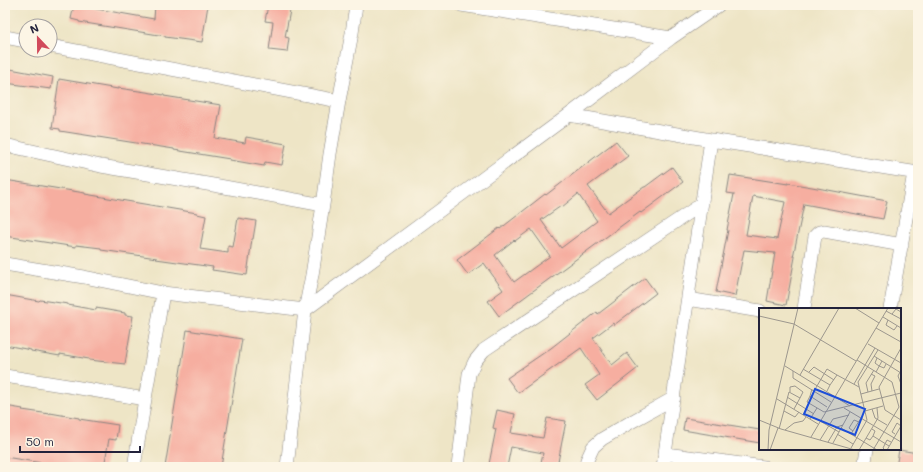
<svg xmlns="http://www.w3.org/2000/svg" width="923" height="472" viewBox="0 0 923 472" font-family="Mali,sans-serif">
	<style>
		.building { fill: #f6aea0; fill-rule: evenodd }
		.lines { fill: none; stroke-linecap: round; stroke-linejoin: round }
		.minor-casing { stroke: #888480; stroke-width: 14 }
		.minor { stroke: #fff; stroke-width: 13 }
		.inset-road { fill: none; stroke: #9c978e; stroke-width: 1 }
		.view { fill: #1d4ed8; fill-opacity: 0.15; stroke: #1d4ed8; stroke-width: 2 }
		.inset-edge { fill: none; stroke: #22223b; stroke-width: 2 }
	</style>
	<rect width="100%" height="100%" fill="#fcf5e5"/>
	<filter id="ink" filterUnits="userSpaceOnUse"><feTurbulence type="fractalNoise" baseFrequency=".025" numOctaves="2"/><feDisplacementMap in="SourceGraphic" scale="8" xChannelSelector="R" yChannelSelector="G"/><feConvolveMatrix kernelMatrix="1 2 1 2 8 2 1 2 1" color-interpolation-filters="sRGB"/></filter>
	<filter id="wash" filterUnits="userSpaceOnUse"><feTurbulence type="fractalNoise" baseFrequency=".012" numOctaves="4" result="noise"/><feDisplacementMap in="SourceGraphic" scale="16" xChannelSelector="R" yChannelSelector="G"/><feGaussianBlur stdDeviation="0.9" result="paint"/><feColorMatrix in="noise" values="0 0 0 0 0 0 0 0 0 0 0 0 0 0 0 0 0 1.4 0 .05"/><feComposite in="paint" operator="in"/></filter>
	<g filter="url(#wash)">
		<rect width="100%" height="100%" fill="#eee5c6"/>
		<g id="blocks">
			<path class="building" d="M74 5 154 19 155 5H208L202 42 165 37V36L79 22V21L71 19Z
				M268 5H291L285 37 289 38 287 52 269 50 273 22 265 21Z
				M5 68 53 77 51 89 5 83Z
				M59 79 118 89V88L146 92 164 95V96L221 105 215 138 245 143 246 137 286 144 282 165 265 162 264 166 230 160V159L174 150V149L60 131V129L52 128Z
				M616 141 628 156 588 186 608 213 644 187H645L672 167 683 182 641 213 640 212 499 316 488 301 503 290 484 263 468 275 457 260 499 228 500 229 545 194 546 195ZM578 194 597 221 561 248 541 220 561 206 562 207ZM531 229 550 256 514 282 495 255 514 240 515 241Z
				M730 175 788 184V183L812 187 887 201 883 219 804 204 793 257H795L786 305 767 301 775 253 744 250 735 296 716 292 728 230H727L734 194 727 193ZM753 196 785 202 777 239 746 235Z
				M5 180 85 193V194L197 213V214L206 216 200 249 228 253V246L233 247 238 218 256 221 253 239H252L247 275 212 270 213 267 156 259 157 258 101 250V248L76 245V247L5 236Z
				M645 278 656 293 614 325 613 323 593 338 612 365 627 353 638 368 597 400 585 385 599 375 581 348 518 393 507 378 551 348 597 312 598 314Z
				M5 295 39 301 40 300 68 304V305L96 310V308L125 313V315L133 316 125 364 89 360V359L60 354V356L31 351V350L5 345Z
				M187 330 242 339 221 467H165Z
				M5 406 23 409 22 410 50 414V413L79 418V419L118 425 116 440 109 439 104 467H55L42 465V463L5 457Z
				M497 410 515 414 511 433 543 438 547 418 566 421 557 467H540L543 453 511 447 507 467 489 464 496 429 493 428Z
				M685 418 760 430V443L683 430Z
				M899 450 918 453V467H896Z"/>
		</g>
	</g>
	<g filter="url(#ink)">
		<use href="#blocks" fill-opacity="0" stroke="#888480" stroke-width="1"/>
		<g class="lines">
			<defs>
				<path id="minor" d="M461 5 671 38
					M5 37 26 41
					M50 46 339 101
					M569 115 711 140 918 173
					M5 145 101 166 219 186 323 205
					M5 264 84 277 163 293 305 310 569 115 671 38 719 5
					M688 299 760 311
					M804 309 815 236 819 232 824 231 902 245
					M890 309 914 173
					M5 376 68 386 145 399
					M666 454 764 467
					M134 467 145 399 163 293
					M287 467 305 310 312 275 323 205 330 154 339 101 352 33 356 5
					M458 467 469 374 475 361 484 350 702 204
					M586 467 587 460 593 447 602 439 631 422 674 398
					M663 467 711 140
					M864 467 867 449"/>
			</defs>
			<use href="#minor" class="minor-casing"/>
			<use href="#minor" class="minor"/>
		</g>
	</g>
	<g transform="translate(759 308)">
		<rect width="142" height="142" fill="#eee5c6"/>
		<path class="inset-road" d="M96 0 120 15M127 3 142 11M133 6 137 1 142 4M0 8 35 16 97 53M124 9 142 20M129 12 127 17 135 22 138 18M117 20 142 34M109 36 142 55M142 40 120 79 126 102 142 112M115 48 142 65M118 50 116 55 120 58 125 60 127 56M98 52 133 74 140 99 114 142M26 58 91 98M44 61 71 77 68 83M34 63V70L72 94M50 64 55 59 75 72M117 64 123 53M141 64 139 68 142 76M112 66 116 68 112 76 113 83M41 67 80 0M78 67 100 79M95 76 116 40M53 81 51 88 68 99M55 83 68 61 78 67 71 77M31 84V79L36 78 44 84 41 90M109 84 107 75 115 62M102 86 120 81M51 88 48 94 65 104 142 85M28 89 55 106M18 91 59 116M85 100 142 134M113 101 116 110 128 117M25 103 36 109 40 104M106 103 124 98M51 111 58 100M0 112 22 121 96 142M61 113 80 124M82 120 118 142M20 121 30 84 41 90 35 101M26 122 35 115 44 113 47 109M94 123 90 120 95 112 100 114M78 126 94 136M92 126 102 110M136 126 133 124 138 115 142 118M114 128 130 138M52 129 129 0M107 130 111 132 114 128 116 123 113 121M61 132 74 111 90 107M69 134 78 119 84 117M74 135 91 104M92 140 108 112 99 74 119 42M9 142 10 122 39 0M11 142 19 120M100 142 119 110 118 100M126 142 124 140 128 132 132 134M128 142 142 118"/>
		<path class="view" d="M56 81 106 101 96 127 45 106Z"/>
		<rect width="142" height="142" class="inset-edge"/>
	</g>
	<rect width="923" height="472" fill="none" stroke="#fcf5e5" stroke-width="20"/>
	<g transform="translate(38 38) rotate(338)"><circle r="19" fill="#fcf5e5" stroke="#a5a1a1"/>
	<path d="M0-3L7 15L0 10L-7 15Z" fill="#d1495b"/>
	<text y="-6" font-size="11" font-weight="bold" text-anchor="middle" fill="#22223b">N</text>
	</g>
	<path d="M20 446v6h120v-6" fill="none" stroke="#22223b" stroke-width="2"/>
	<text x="26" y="446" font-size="12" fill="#22223b" stroke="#fcf5e5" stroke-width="3" paint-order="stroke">50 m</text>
</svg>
